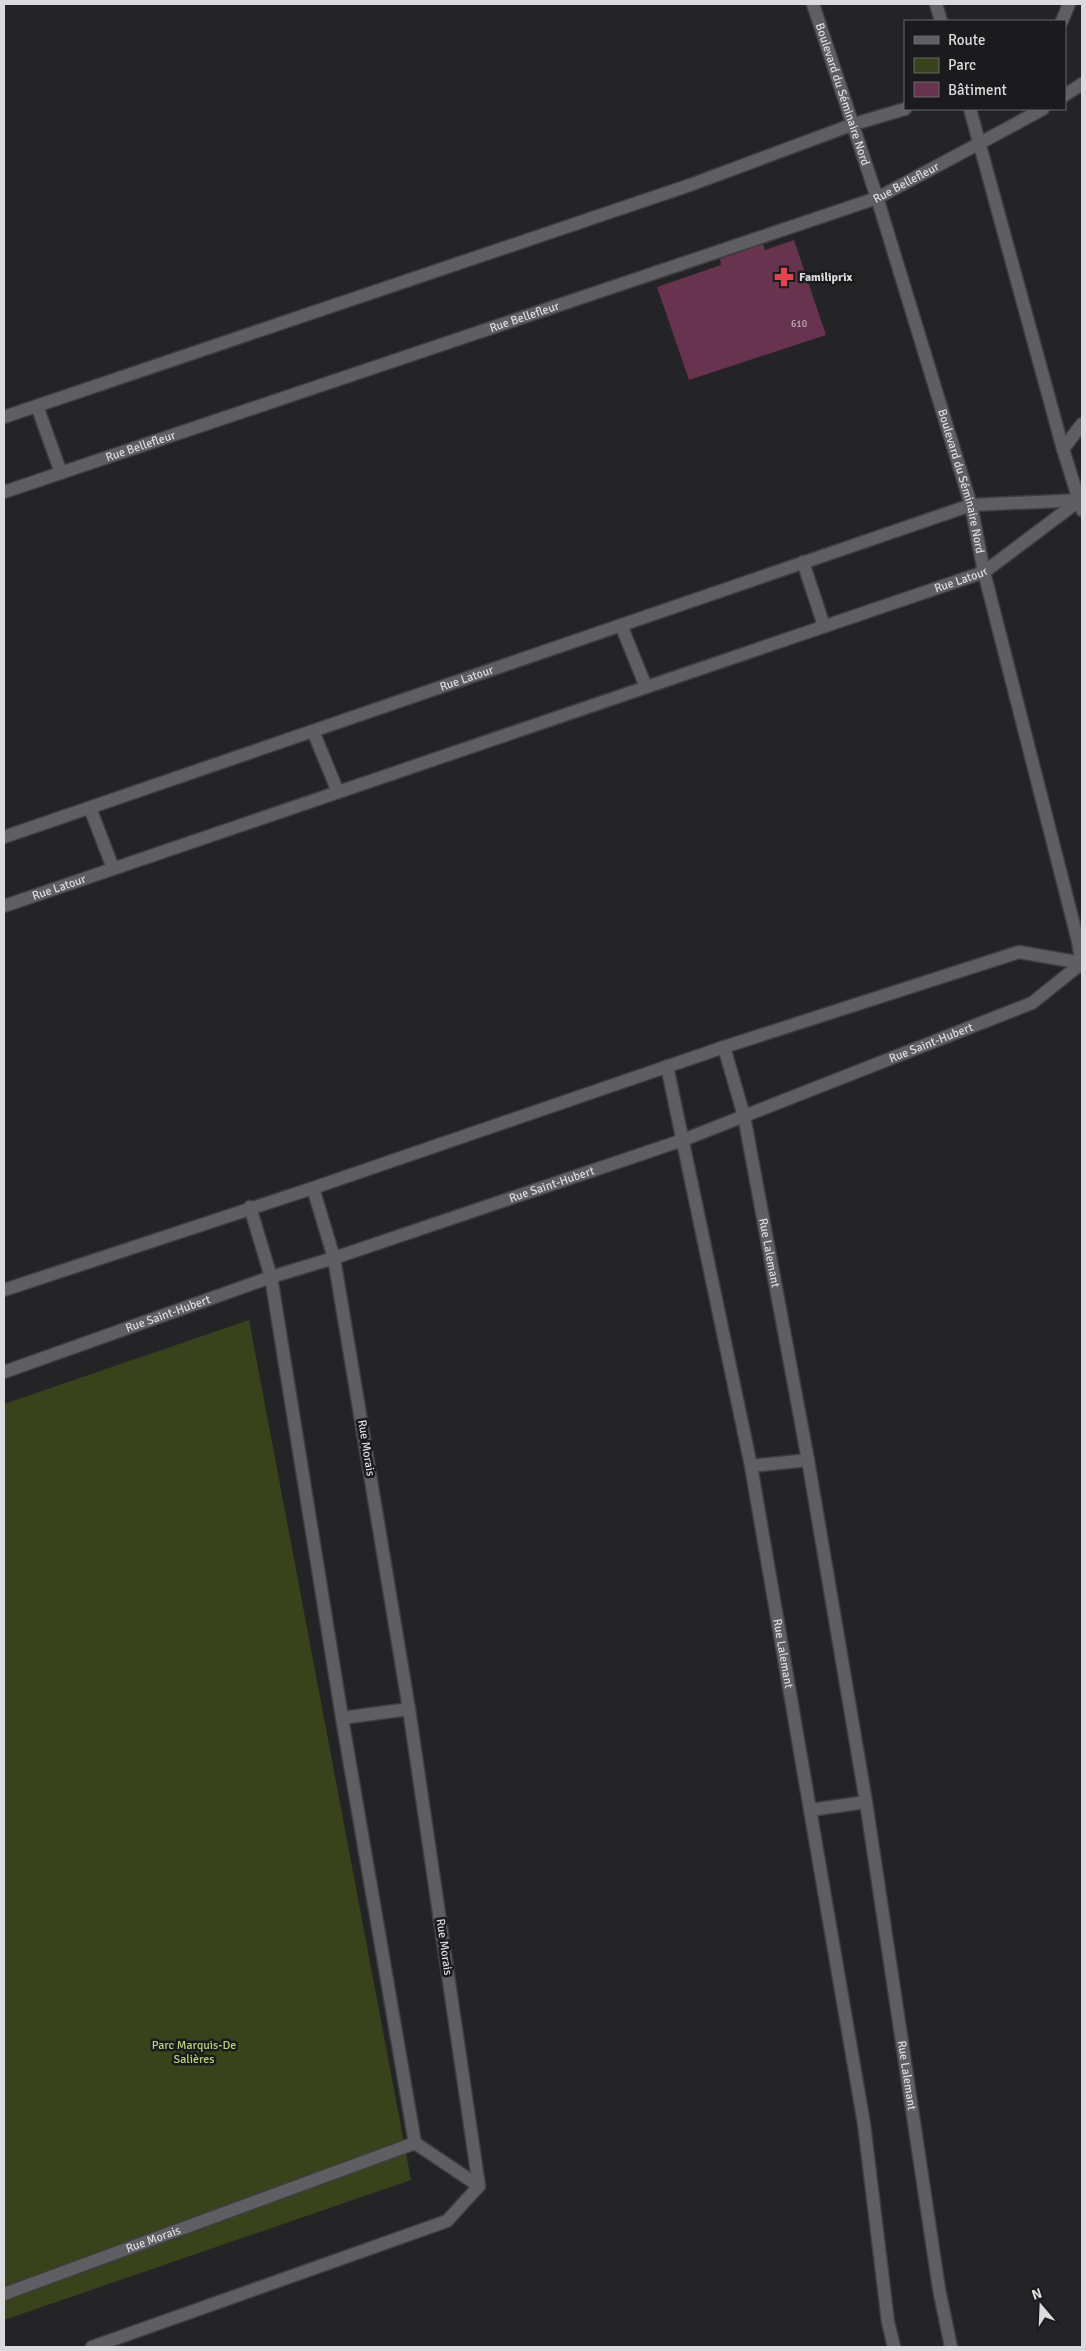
<svg xmlns="http://www.w3.org/2000/svg" width="1086" height="2351" viewBox="0 0 1086 2351" font-family="Signika,sans-serif">
	<style>
		.green { fill: #38431c }
		.building { fill: #68334e }
		.lines { fill: none; stroke-linecap: round; stroke-linejoin: round }
		.minor-casing { stroke: #3e3f41; stroke-width: 15 }
		.tertiary-casing { stroke: #3e3f41; stroke-width: 15 }
		.secondary-casing { stroke: #3e3f41; stroke-width: 15 }
		.minor { stroke: #5f5f63; stroke-width: 12 }
		.tertiary { stroke: #5f5f63; stroke-width: 12 }
		.secondary { stroke: #5f5f63; stroke-width: 12 }
		.labels { text-anchor: middle; dominant-baseline: central; stroke-width: 5; stroke-linejoin: round; paint-order: stroke }
		.number-label { font-size: 10px; fill: #beb1b9 }
		.street-label { font-size: 12px; fill: #dbdbdd; stroke: #1b1b1e }
		.poi-label { font-size: 12px; font-weight: bold; fill: #dbdbdd; stroke: #1b1b1e; text-anchor: start }
		.park-label { font-size: 12px; fill: #b8d27d; stroke: #1b1b1e }
	</style>
	<rect width="100%" height="100%" fill="#242427"/>
	<path class="green" d="M249 1320 411 2180 4 2320V1404Z"/>
	<path class="building" d="M794 240 826 335 689 380 657 287 721 265 720 259 763 244 765 250Z"/>
	<g class="lines">
		<defs>
			<g id="minor">
				<path d="M37 406 61 473"/>
				<path d="M4 417 690 185 854 124 905 109"/>
				<path id="s1" d="M4 492 877 198 980 143"/>
				<path d="M803 562 824 626"/>
				<path d="M621 625 646 687"/>
				<path d="M313 731 338 792"/>
				<path d="M90 808 113 868"/>
				<path id="s2" d="M4 837 971 505 1081 500"/>
				<path id="s3" d="M4 906 984 572 1080 500"/>
				<path id="s4" d="M724 1047 744 1116 808 1460 866 1802 939 2289 951 2347"/>
				<path id="s5" d="M667 1066 751 1466 864 2124 888 2322 894 2347"/>
				<path d="M4 1290 313 1188 724 1047 1019 952 1082 963"/>
				<path id="s6" d="M4 1372 271 1277 334 1258 683 1140 1032 1003 1082 963"/>
				<path d="M751 1466 808 1460"/>
				<path d="M342 1718 409 1709"/>
				<path d="M810 1810 866 1802"/>
				<path d="M415 2143 479 2186"/>
				<path id="s7" d="M4 2294 415 2143 342 1718 271 1277 250 1207"/>
				<path d="M92 2347 447 2221 479 2186 409 1709 334 1258 313 1188"/>
			</g>
			<path id="tertiary" d="M1062 21 1069 4
				M1065 95 1082 84
				M980 143 1043 109
				M1063 449 1082 424"/>
			<g id="secondary">
				<path id="s8" d="M813 4 879 204 971 505 984 572 1078 941 1082 966"/>
				<path d="M936 4 941 21"/>
				<path d="M970 109 1063 449 1082 510"/>
			</g>
		</defs>
		<use href="#minor" class="minor-casing"/>
		<use href="#tertiary" class="tertiary-casing"/>
		<use href="#secondary" class="secondary-casing"/>
		<use href="#minor" class="minor"/>
		<use href="#tertiary" class="tertiary"/>
		<use href="#secondary" class="secondary"/>
	</g>
	<defs>
		<symbol id="pharmacy-bare" viewBox="-9 -9 18 18"><path d="M-2-6h4v4h4v4h-4v4h-4v-4h-4v-4h4Z" fill="#e0444e" stroke="#1b1b1e" stroke-width="2.5" paint-order="stroke"/></symbol>
	</defs>
	<g fill-rule="evenodd">
		<use href="#pharmacy-bare" x="770" y="263" width="28" height="28"/>
	</g>
	<g class="labels">
		<g class="number-label">
			<text x="799" y="324">610</text>
		</g>
		<g class="street-label">
			<text stroke="none"><textPath href="#s8" startOffset="95">Boulevard du Séminaire Nord</textPath></text>
			<text stroke="none"><textPath href="#s1" startOffset="954">Rue Bellefleur</textPath></text>
			<text stroke="none"><textPath href="#s1" startOffset="549">Rue Bellefleur</textPath></text>
			<text stroke="none"><textPath href="#s1" startOffset="144">Rue Bellefleur</textPath></text>
			<text stroke="none"><textPath href="#s8" startOffset="500">Boulevard du Séminaire Nord</textPath></text>
			<text stroke="none"><textPath href="#s3" startOffset="1011">Rue Latour</textPath></text>
			<text stroke="none"><textPath href="#s2" startOffset="489">Rue Latour</textPath></text>
			<text stroke="none"><textPath href="#s3" startOffset="58">Rue Latour</textPath></text>
			<text stroke="none"><textPath href="#s6" startOffset="984">Rue Saint-Hubert</textPath></text>
			<text stroke="none"><textPath href="#s6" startOffset="579">Rue Saint-Hubert</textPath></text>
			<text stroke="none"><textPath href="#s4" startOffset="211">Rue Lalemant</textPath></text>
			<text stroke="none"><textPath href="#s6" startOffset="174">Rue Saint-Hubert</textPath></text>
			<text transform="translate(366 1448) rotate(81)">Rue Morais</text>
			<text stroke="none"><textPath href="#s5" startOffset="599">Rue Lalemant</textPath></text>
			<text transform="translate(444 1947) rotate(82)">Rue Morais</text>
			<text stroke="none"><textPath href="#s4" startOffset="1045">Rue Lalemant</textPath></text>
			<text stroke="none"><textPath href="#s7" startOffset="159">Rue Morais</textPath></text>
		</g>
		<g class="poi-label">
			<text x="799" y="277">Familiprix</text>
		</g>
		<g class="park-label">
			<text x="194" y="2045">Parc Marquis-De<tspan x="194" dy="14">Salières</tspan></text>
		</g>
	</g>
	<rect width="1086" height="2351" fill="none" stroke="#dbdbdd" stroke-width="10"/>
	<rect x="904" y="20" width="162" height="90" fill="#1b1b1e" stroke="#68686a"/>
	<rect x="914" y="36" width="25" height="8" fill="#5f5f63" stroke="#68686a"/>
	<text x="948" y="45" font-size="15" fill="#dbdbdd">Route</text>
	<rect x="914" y="58" width="25" height="15" fill="#38431c" stroke="#68686a"/>
	<text x="948" y="70" font-size="15" fill="#dbdbdd">Parc</text>
	<rect x="914" y="82" width="25" height="15" fill="#68334e" stroke="#68686a"/>
	<text x="948" y="95" font-size="15" fill="#dbdbdd">Bâtiment</text>
	<g transform="translate(1041 2306) rotate(341)" stroke="#1b1b1e" stroke-width="4" paint-order="stroke">
	<path d="M0-4L9 19L0 12L-9 19Z" fill="#dbdbdd"/>
	<text y="-8" font-size="14" font-weight="bold" text-anchor="middle" fill="#dbdbdd">N</text>
	</g>
</svg>
